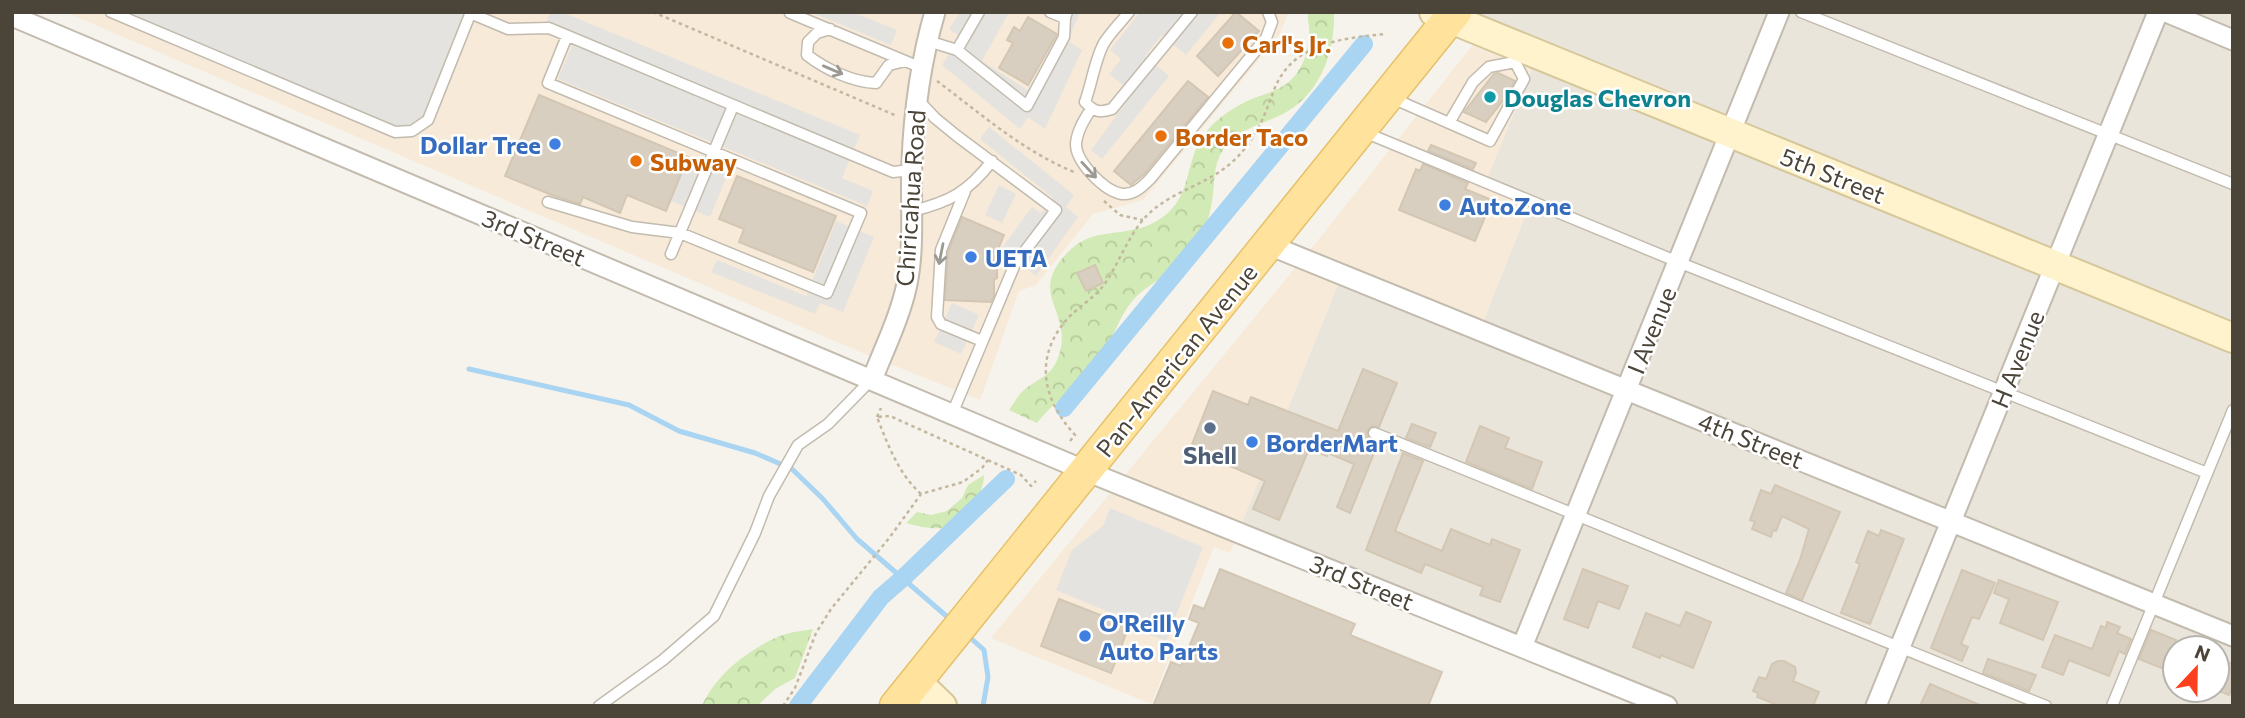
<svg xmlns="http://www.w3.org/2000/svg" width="2245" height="718" viewBox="0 0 2245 718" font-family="Commissioner,sans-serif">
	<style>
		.residential { fill: #eae5da; fill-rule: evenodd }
		.commercial { fill: #f7ead8 }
		.park { fill: url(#park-crowns) }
		.parking { fill: #e5e3e0 }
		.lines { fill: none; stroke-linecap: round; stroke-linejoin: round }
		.stream { stroke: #a9d4f2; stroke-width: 5 }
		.canal { stroke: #a9d4f2; stroke-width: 18 }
		.building { fill: #d8cfc1; stroke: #d3c7b4; stroke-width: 2 }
		.lane-casing { stroke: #c2bbae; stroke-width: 13 }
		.street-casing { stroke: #c2bbae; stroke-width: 23 }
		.secondary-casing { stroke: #d6c79b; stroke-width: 32 }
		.primary-casing { stroke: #e6c16a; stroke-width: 35 }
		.path { stroke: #c4b79f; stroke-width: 2.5; stroke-dasharray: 3.5 3.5; stroke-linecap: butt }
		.lane { stroke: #fff; stroke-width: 10 }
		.street { stroke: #fff; stroke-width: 19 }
		.secondary { stroke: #fff3cd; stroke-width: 28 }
		.primary { stroke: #ffe39c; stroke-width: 32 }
		.oneway { stroke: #9c9892 }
		.food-dot { fill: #e8710a; stroke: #fff; stroke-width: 2.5 }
		.culture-dot { fill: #0f9aa8; stroke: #fff; stroke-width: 2.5 }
		.shop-dot { fill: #3f7fe0; stroke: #fff; stroke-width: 2.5 }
		.service-dot { fill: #5c6f8a; stroke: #fff; stroke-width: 2.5 }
		.labels { text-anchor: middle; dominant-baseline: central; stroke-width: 5; stroke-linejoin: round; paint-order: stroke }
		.food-label { font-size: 24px; font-weight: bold; fill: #c56008; stroke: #fff; text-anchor: start }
		.culture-label { font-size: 24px; font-weight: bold; fill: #0d838f; stroke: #fff; text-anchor: start }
		.shop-label { font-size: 24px; font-weight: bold; fill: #366cbe; stroke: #fff; text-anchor: start }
		.street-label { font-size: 24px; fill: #4b4439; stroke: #fff }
		.service-label { font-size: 24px; font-weight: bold; fill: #4e5e75; stroke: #fff }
	</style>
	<defs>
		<pattern id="park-crowns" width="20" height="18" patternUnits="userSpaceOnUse" patternTransform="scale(1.75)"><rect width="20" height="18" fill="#d2eab5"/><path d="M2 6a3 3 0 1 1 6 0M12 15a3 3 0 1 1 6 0" fill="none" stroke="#b6ca9c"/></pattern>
	</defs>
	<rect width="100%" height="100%" fill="#f6f3ec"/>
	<path class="residential" d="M1455 12H2233V706H1668L1238 531 1342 274 1483 188 1538 54ZM2175 648H2217V690H2175Z"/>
	<path class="commercial" d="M65 12H1289L1279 35 1143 200 1093 214 1036 285 1019 291 980 400 858 351Z
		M1483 32 1538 54 1483 188 1529 207 1480 330 1342 275 1230 553 1214 547 1151 704 991 638 1319 239Z"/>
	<path class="park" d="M1308 12H1334C1335 54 1320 95 1281 115 1261 125 1241 128 1226 146 1211 164 1216 186 1211 207 1209 220 1203 231 1196 241 1187 255 1177 267 1164 276 1154 283 1142 290 1134 299 1117 318 1111 347 1094 368 1078 389 1053 401 1037 423L1009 410C1014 403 1018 395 1025 389 1044 375 1055 375 1061 347 1068 308 1029 293 1067 253 1093 225 1125 239 1155 222 1195 200 1182 164 1205 133 1217 118 1235 106 1252 99 1269 92 1286 89 1297 73 1305 62 1309 47 1309 33 1310 26 1307 20 1308 12Z
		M984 475C983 494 970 518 951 526 938 531 920 527 906 523L917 512 931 515 947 511 962 498 968 485Z
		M813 629 795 678 775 689 757 706H702C716 674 749 649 780 636 790 632 802 631 813 629Z"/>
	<path class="parking" d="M126 12H464L423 116 410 125 396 126Z
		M550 12H562L860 135 842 178 873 191 867 206 558 79 577 33 547 21Z
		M810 12H853L897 30 891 45Z
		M960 12H1009L982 61 1029 91 1058 40 1070 12H1080L1068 41 1082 50 1045 129 1028 117 1020 129 942 65 959 36 949 29Z
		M1140 12H1221L1186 55 1162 35 1145 56 1169 76 1102 159 1091 150 1133 93 1109 74 1121 59 1110 50Z
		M989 127 1074 195 1066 207 1078 217 1036 276 1002 248 1032 207 1041 213 1053 198 980 139Z
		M689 157 728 173 710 217 671 201Z
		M999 185 1016 194 1002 223 985 215Z
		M836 221 874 237 843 312 820 303 815 314 711 272 717 260 806 296Z
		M952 303 979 315 961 354 934 342Z
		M1110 508 1203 547 1166 641 1131 627 1133 622 1056 590 1072 550 1103 526Z"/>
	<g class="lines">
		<path class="stream" d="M469 369 629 405 679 431 755 453 792 469 823 499 857 539 951 620
			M966 634 984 650 988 677 983 706"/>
		<path class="canal" d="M1064 408 1364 44
			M798 706 881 597 903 578 1006 479"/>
	</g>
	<path class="building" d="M1236 12 1259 31 1218 76 1197 56Z
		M1028 17 1057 34 1028 85 999 68 1013 43 1007 40 1014 27 1020 31Z
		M1498 73 1515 81 1505 98 1486 122 1464 112 1494 74Z
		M1188 81 1208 97 1144 174 1131 185 1114 171Z
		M539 95 688 157 666 211 627 195 620 213 583 197 580 204 552 195 505 176Z
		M1431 145 1476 163 1473 169 1428 151Z
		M1423 164 1468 183 1465 189 1492 200 1475 241 1399 210 1416 169 1420 171Z
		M737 176 836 216 813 272 739 242 744 229 719 219Z
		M962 217 1004 235 992 264 997 267V278L994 280V296L991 302 945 300 948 252Z
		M1095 265 1103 283 1086 291 1077 273Z
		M1363 369 1397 383 1379 427 1372 426 1367 431 1369 438 1378 443 1350 513 1337 507 1354 464 1328 453 1327 456 1309 449 1279 520 1253 509 1265 481 1207 456 1204 464 1187 457 1213 391 1248 405 1251 397 1338 431Z
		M1412 424 1436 433 1430 447 1406 438Z
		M1480 426 1509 438 1505 448 1542 462 1532 489 1466 462Z
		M1403 453 1423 461 1395 531 1442 551 1451 529 1490 545 1492 539 1520 550 1500 602 1480 595 1483 587 1425 564 1421 573 1366 550Z
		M1775 485 1840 512 1802 600 1786 593 1800 560 1809 529 1782 516 1776 531 1773 530 1771 537 1752 529 1755 522 1750 520 1761 490 1771 494Z
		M1881 530 1904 539 1870 624 1841 613 1860 564 1856 562 1868 531 1879 536Z
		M1220 569 1355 624 1350 635 1442 672 1428 706H1153L1171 662 1181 666 1199 623 1189 619 1194 605 1204 609Z
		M1583 569 1628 586 1619 609 1598 601 1588 628 1564 619Z
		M1962 570 1995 583 1979 619 1972 617 1961 644 1968 647 1962 661 1931 648Z
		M1999 580 2058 602 2043 640 2000 623 2009 599 1994 593Z
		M1059 599 1129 626 1111 673 1041 646Z
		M1686 612 1711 622 1693 668 1661 655 1660 658 1633 647 1646 613 1680 626Z
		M2107 622 2120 627 2117 633 2131 639 2125 654 2119 651 2109 676 2069 660 2063 675 2042 667 2055 635 2092 649 2101 626 2106 628Z
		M2151 630 2176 640 2164 669 2139 659Z
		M2217 658 2233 664V686L2229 695 2217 690Z
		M1988 659 2036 675 2029 691 1983 673Z
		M1778 661H1784L1795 667 1796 673 1793 681 1819 692 1813 706H1780L1757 697 1758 693 1753 691 1759 677 1766 679 1772 664Z
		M1930 684 1982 706H1920Z"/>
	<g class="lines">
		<defs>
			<path id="lane" d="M111 12 395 132 412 131 428 120 471 12
				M1050 12 1065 18
				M1129 12C1121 22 1111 32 1104 43 1095 59 1092 83 1085 102 1094 112 1100 113 1112 109L1192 12
				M1801 12 2233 184
				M470 13 508 29 549 28 893 172 912 170
				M790 13 922 68
				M830 29 817 33 808 42 807 55C825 69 852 82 876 83L889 65 905 61
				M928 41 957 50 979 12
				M957 50 1027 106 1064 37 1065 18 1067 12
				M1392 98 1490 141 1524 79 1515 62 1520 51
				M917 99 935 118 957 136 1056 210 1015 264 952 414
				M1091 109C1084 120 1077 131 1076 144 1076 162 1104 191 1122 194 1134 195 1142 187 1150 179L1266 38 1272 22 1268 12
				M1449 123 1473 82 1489 67 1515 62
				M1364 132 1678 262 2207 473
				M965 191 941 250 937 317 941 324 982 341
				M548 202 632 227 680 233 827 293 861 213 548 83 567 36
				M912 211C950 202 968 192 992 161
				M671 254 733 106
				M1374 433C1599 523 1821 617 2046 706
				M599 706 663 660 714 616 755 533 769 496 798 445 828 424 871 380
				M2112 706 2233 410"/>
			<path id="street" d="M2166 12 2233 40
				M12 16 1086 471 1667 706
				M1269 245 2233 636
				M872 380C884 349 900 317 907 284 915 244 910 201 912 161 914 111 921 60 935 12
				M1522 647 1779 12
				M1876 706 2158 12"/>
			<path id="secondary" d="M1434 12 2233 338
				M916 681 942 706"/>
			<path id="primary" d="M896 706 1455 12"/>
		</defs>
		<use href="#lane" class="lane-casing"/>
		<use href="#street" class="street-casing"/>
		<use href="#secondary" class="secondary-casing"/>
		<use href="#primary" class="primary-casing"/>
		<path class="path" d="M653 12 897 116
			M937 81C981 114 1023 151 1074 172
			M1104 201 1120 215 1143 220
			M877 417 881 408
			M1070 441 1075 435C1042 399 1033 356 1069 317 1080 306 1094 298 1104 285 1122 259 1131 225 1158 206 1181 189 1210 182 1231 163 1254 143 1264 118 1274 90 1292 43 1342 38 1386 34
			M921 494C898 473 888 445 877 417L890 416 1021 475 1031 486 1036 481
			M783 706 795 688 816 633 831 609 890 537 921 494 963 482 982 468 988 460"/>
		<use href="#lane" class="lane"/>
		<use href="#street" class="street"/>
		<use href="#secondary" class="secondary"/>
		<use href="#primary" class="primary"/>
	</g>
	<defs><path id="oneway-shaft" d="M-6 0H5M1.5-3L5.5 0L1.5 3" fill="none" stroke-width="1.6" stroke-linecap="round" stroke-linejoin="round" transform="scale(1.75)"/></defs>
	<g class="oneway">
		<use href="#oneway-shaft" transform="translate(833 70) rotate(23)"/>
		<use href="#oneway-shaft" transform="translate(1089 170) rotate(47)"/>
		<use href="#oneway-shaft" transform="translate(941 254) rotate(101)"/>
	</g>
	<g class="food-dot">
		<circle cx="1228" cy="43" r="7"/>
		<circle cx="1161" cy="136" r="7"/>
		<circle cx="636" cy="161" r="7"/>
	</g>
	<circle class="culture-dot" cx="1490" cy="97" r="7"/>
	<g class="shop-dot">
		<circle cx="555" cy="144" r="7"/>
		<circle cx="1445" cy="205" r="7"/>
		<circle cx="971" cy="257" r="7"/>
		<circle cx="1252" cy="442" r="7"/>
		<circle cx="1085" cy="636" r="7"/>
	</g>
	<circle class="service-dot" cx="1210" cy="428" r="7"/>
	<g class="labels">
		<g class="food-label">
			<text x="1242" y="43">Carl's Jr.</text>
			<text x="1175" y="136">Border Taco</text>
			<text x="650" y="161">Subway</text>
		</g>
		<g class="culture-label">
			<text x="1504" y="97">Douglas Chevron</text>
		</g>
		<g class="shop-label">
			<text x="541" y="144" text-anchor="end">Dollar Tree</text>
			<text x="1459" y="205">AutoZone</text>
			<text x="985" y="257">UETA</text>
			<text x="1266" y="442">BorderMart</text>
			<text x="1099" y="622">O'Reilly<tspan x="1099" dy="28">Auto Parts</tspan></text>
		</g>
		<g class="street-label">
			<text transform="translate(1833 175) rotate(22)">5th Street</text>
			<text transform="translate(910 198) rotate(-86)">Chiricahua Road</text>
			<text transform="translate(534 237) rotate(23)">3rd Street</text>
			<text transform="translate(1651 330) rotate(-68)">I Avenue</text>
			<text transform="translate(2017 359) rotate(-68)">H Avenue</text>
			<text transform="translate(1176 360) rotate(-51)">Pan-American Avenue</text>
			<text transform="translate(1751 440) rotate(22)">4th Street</text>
			<text transform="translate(1362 582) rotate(22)">3rd Street</text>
		</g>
		<g class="service-label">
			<text x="1210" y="454">Shell</text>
		</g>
	</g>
	<rect width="2245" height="718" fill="none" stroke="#4b4439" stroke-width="28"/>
	<g transform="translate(2196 669) rotate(22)"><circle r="33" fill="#ffffff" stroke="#b7b4b0" stroke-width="2"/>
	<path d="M0-5L12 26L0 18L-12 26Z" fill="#fc3f1d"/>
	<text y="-10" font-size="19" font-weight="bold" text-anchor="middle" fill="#4b4439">N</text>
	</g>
</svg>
